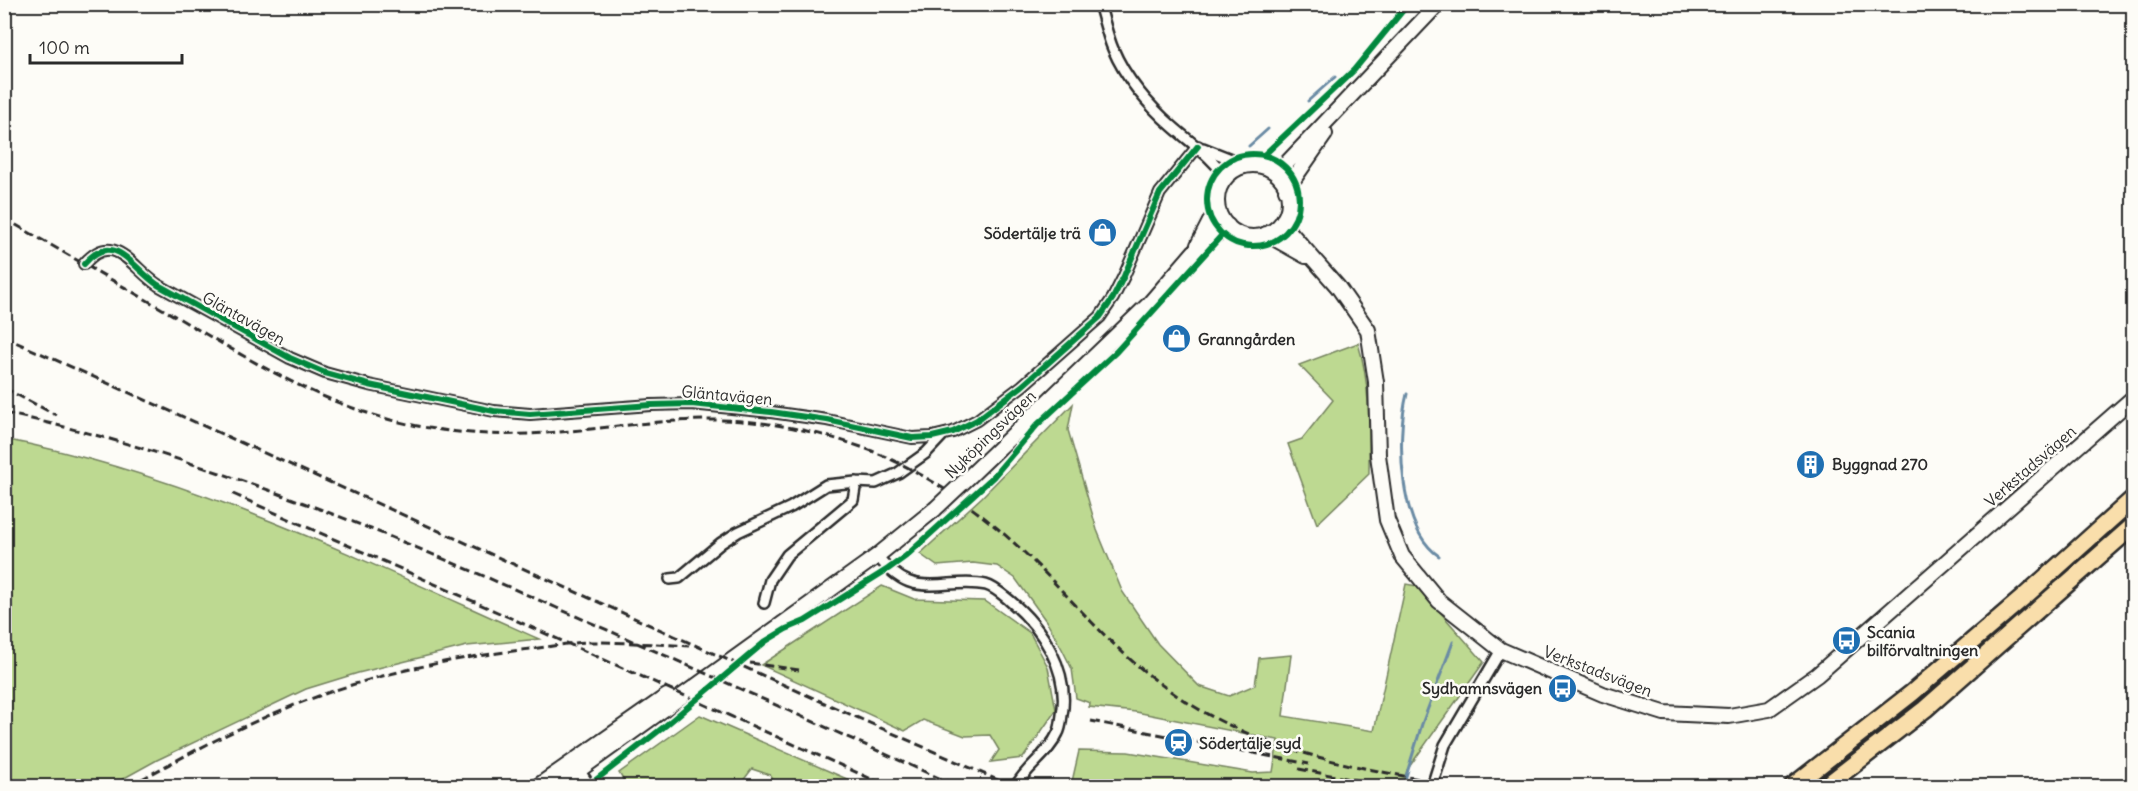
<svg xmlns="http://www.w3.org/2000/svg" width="2138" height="791" viewBox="0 0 2138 791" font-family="Delius,sans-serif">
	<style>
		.green { fill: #bdd991; stroke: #74825e; stroke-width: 1.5 }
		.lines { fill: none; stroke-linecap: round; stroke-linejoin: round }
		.stream { stroke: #6b8ba4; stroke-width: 3 }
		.minor-casing { stroke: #2b2b2b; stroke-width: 14 }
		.secondary-casing { stroke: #2b2b2b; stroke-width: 18 }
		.motorway-casing { stroke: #2b2b2b; stroke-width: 21 }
		.minor { stroke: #fdfcf7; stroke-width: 9 }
		.secondary { stroke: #fdfcf7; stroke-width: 14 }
		.motorway { stroke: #f9deab; stroke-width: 16 }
		.rail { stroke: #2b2b2b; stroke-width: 3; stroke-dasharray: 9 4.5; stroke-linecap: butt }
		.secondary-bridge-casing { stroke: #2b2b2b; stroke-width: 18; stroke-linecap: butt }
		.secondary-bridge { stroke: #fdfcf7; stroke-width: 14 }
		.cycleway-casing { stroke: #fdfcf7; stroke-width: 10 }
		.cycleway { stroke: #00873e; stroke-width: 6 }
		.labels { text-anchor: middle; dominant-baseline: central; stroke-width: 5; stroke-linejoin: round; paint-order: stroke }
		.poi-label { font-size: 16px; font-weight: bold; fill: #2b2b2b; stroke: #fdfcf7; text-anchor: start }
		.street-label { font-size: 16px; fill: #2b2b2b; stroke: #fdfcf7 }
	</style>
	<rect width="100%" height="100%" fill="#fdfcf7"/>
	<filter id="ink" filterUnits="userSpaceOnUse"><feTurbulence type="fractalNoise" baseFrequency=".0167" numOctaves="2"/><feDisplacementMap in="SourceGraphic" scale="12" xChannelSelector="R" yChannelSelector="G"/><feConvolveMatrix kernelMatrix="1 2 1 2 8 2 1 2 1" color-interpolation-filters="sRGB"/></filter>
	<g filter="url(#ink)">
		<path class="green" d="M1358 343C1371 385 1369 431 1369 474L1317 524 1288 444 1302 439 1333 400 1299 365Z
			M1073 404 1068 430 1097 530 1122 591 1158 644 1199 686 1229 696 1255 685 1259 658 1291 655 1283 716 1374 731 1406 584 1417 586 1484 662 1407 770 1403 786H1071L1079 751 1128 752 1253 773 1273 772 1278 740 1136 712 1089 707 1090 703 1076 698 1072 669 1062 649 1046 621 1015 578 997 566 973 563 937 566 920 554 982 497Z
			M4 439C191 475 366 562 539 639L467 646 358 673 306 689 157 760 110 786H5Z
			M882 586 914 599 985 601 1030 633 1048 667 1056 710 1023 758 991 762 999 750 990 735 965 736 923 720 905 731 761 665Z
			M700 715 863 786H777L770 775 752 769 739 786H627L619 773Z"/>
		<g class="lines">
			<path class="stream" d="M1308 101 1335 77
				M1249 146 1268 129
				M1407 394C1396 438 1399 529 1439 556
				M1403 786 1422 724 1453 642"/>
			<defs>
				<path id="minor" d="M1099 4C1104 19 1107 35 1113 49 1125 78 1149 106 1172 126 1191 143 1211 156 1226 177
					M1203 148 1246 165
					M84 264C114 229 131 267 158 285L290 358 325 373 369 385 494 411 530 414 651 405 691 404 771 412 827 420 912 438 932 437 953 432 977 420 1022 386 1100 317 1113 298 1124 276 1160 193 1198 146
					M877 556C900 583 914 588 949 584 961 583 974 582 986 585 994 587 1003 595 1009 600 1042 627 1070 671 1062 715 1061 721 1061 728 1058 733 1048 755 1027 766 1016 786
					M670 579 679 578 721 543 738 532 791 507 826 485 856 482 876 483 898 473 926 453 942 436
					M764 603 770 580 787 555 853 500 856 482
					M577 767 590 786
					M1432 786 1445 745 1501 650"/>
				<path id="secondary" d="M1217 201a36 36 0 1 1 72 0a36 36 0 1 1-72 0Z
					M1273 171 1284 166 1438 4
					M1286 190 1325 134
					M1283 220 1288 230 1338 287 1368 330 1376 382 1378 455 1387 520 1402 556 1439 601 1501 650 1603 694 1664 713 1729 716 1769 709 1817 675 2134 397
					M1266 234 1306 256
					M1198 245 1217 208
					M970 476 1149 304 1194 252 1228 226
					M538 786 667 696
					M557 786 877 556 935 509"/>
				<path id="motorway" d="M1793 786 1912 693 2025 596 2134 498
					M1826 786 1925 709 2134 525"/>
			</defs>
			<use href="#minor" class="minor-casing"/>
			<use href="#secondary" class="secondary-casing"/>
			<use href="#motorway" class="motorway-casing"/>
			<use href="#minor" class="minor"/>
			<use href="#secondary" class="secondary"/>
			<use href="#motorway" class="motorway"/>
			<path class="rail" d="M4 218C63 252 122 286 180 319 277 376 356 425 471 433 553 440 633 419 714 420 768 420 822 432 872 451 929 474 982 512 1026 554 1069 596 1106 642 1154 679 1245 750 1346 765 1456 786
				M4 337 1011 786
				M4 388 56 415
				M4 413C197 454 378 529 557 608 691 666 824 727 957 786
				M233 494 887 786
				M750 663 799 670
				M1091 721 1309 764
				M1299 769 1387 786
				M129 786C177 760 224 734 275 713 358 678 433 661 521 650 544 648 567 643 589 642 623 642 656 644 689 646"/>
			<defs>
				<path id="secondary-bridge" d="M935 509 970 476"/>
			</defs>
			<use href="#secondary-bridge" class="secondary-bridge-casing"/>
			<use href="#secondary-bridge" class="secondary-bridge"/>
			<defs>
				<path id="cycleway" d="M1207 200a46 46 0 1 1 92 0a46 46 0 1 1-92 0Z
					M1264 155 1354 70 1408 4
					M84 264C114 229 131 267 158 285L290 358 325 373 369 385 494 411 530 414 651 405 691 404 771 412 827 420 912 438 932 437 953 432 977 420 1022 386 1100 317 1113 298 1124 276 1160 193 1198 146
					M588 786 665 726 766 641 786 629 805 621 888 569 906 556 993 477 1037 425 1116 352 1222 235"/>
			</defs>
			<use href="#cycleway" class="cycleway-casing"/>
			<use href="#cycleway" class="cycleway"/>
		</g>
	</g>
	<defs>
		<symbol id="shop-disc" viewBox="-11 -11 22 22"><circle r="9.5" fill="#1f6fb2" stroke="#fdfcf7"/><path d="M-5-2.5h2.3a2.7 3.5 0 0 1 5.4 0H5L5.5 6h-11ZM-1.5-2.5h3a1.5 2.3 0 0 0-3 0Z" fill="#fff"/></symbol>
		<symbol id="building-disc" viewBox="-11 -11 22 22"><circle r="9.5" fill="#1f6fb2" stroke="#fdfcf7"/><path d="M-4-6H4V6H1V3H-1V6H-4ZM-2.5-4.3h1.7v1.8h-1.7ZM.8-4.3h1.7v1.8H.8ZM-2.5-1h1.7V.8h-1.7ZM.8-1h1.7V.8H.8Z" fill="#fff"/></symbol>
		<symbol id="bus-disc" viewBox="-11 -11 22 22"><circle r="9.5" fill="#1f6fb2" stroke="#fdfcf7"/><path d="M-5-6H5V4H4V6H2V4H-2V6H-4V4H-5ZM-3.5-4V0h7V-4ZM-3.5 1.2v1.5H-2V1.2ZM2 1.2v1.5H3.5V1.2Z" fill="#fff"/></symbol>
		<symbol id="station-disc" viewBox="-11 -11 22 22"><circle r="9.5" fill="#1f6fb2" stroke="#fdfcf7"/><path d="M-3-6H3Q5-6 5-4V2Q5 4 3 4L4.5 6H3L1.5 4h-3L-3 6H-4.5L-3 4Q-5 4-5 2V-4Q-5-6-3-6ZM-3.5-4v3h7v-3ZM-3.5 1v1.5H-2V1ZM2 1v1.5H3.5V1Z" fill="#fff"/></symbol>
	</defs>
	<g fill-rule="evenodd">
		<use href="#shop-disc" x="1086" y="216" width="33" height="33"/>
		<use href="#shop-disc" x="1160" y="322" width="33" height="33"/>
		<use href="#building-disc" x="1794" y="448" width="33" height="33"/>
		<use href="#bus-disc" x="1830" y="624" width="33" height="33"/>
		<use href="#bus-disc" x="1546" y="672" width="33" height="33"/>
		<use href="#station-disc" x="1162" y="726" width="33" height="33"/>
	</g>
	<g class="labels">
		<g class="poi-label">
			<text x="1081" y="233" text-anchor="end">Södertälje trä</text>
			<text x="1198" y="339">Granngården</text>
			<text x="1832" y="464">Byggnad 270</text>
			<text x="1867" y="632">Scania<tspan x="1867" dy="18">bilförvaltningen</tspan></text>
			<text x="1542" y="688" text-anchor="end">Sydhamnsvägen</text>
			<text x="1199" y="743">Södertälje syd</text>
		</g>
		<g class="street-label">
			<text transform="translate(244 318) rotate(29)">Gläntavägen</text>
			<text transform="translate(727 395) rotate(5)">Gläntavägen</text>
			<text transform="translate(990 434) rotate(-44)">Nyköpingsvägen</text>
			<text transform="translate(2030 466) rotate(-41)">Verkstadsvägen</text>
			<text transform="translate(1598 671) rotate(21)">Verkstadsvägen</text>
		</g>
	</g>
	<rect width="2138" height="791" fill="none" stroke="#fdfcf7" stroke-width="24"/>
	<rect x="12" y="12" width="2114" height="767" fill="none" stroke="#2b2b2b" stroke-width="2" filter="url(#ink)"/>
	<path d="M30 54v9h152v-9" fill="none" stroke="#2b2b2b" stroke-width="3"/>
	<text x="39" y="54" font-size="18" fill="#2b2b2b" stroke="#fdfcf7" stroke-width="4.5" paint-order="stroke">100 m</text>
</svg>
